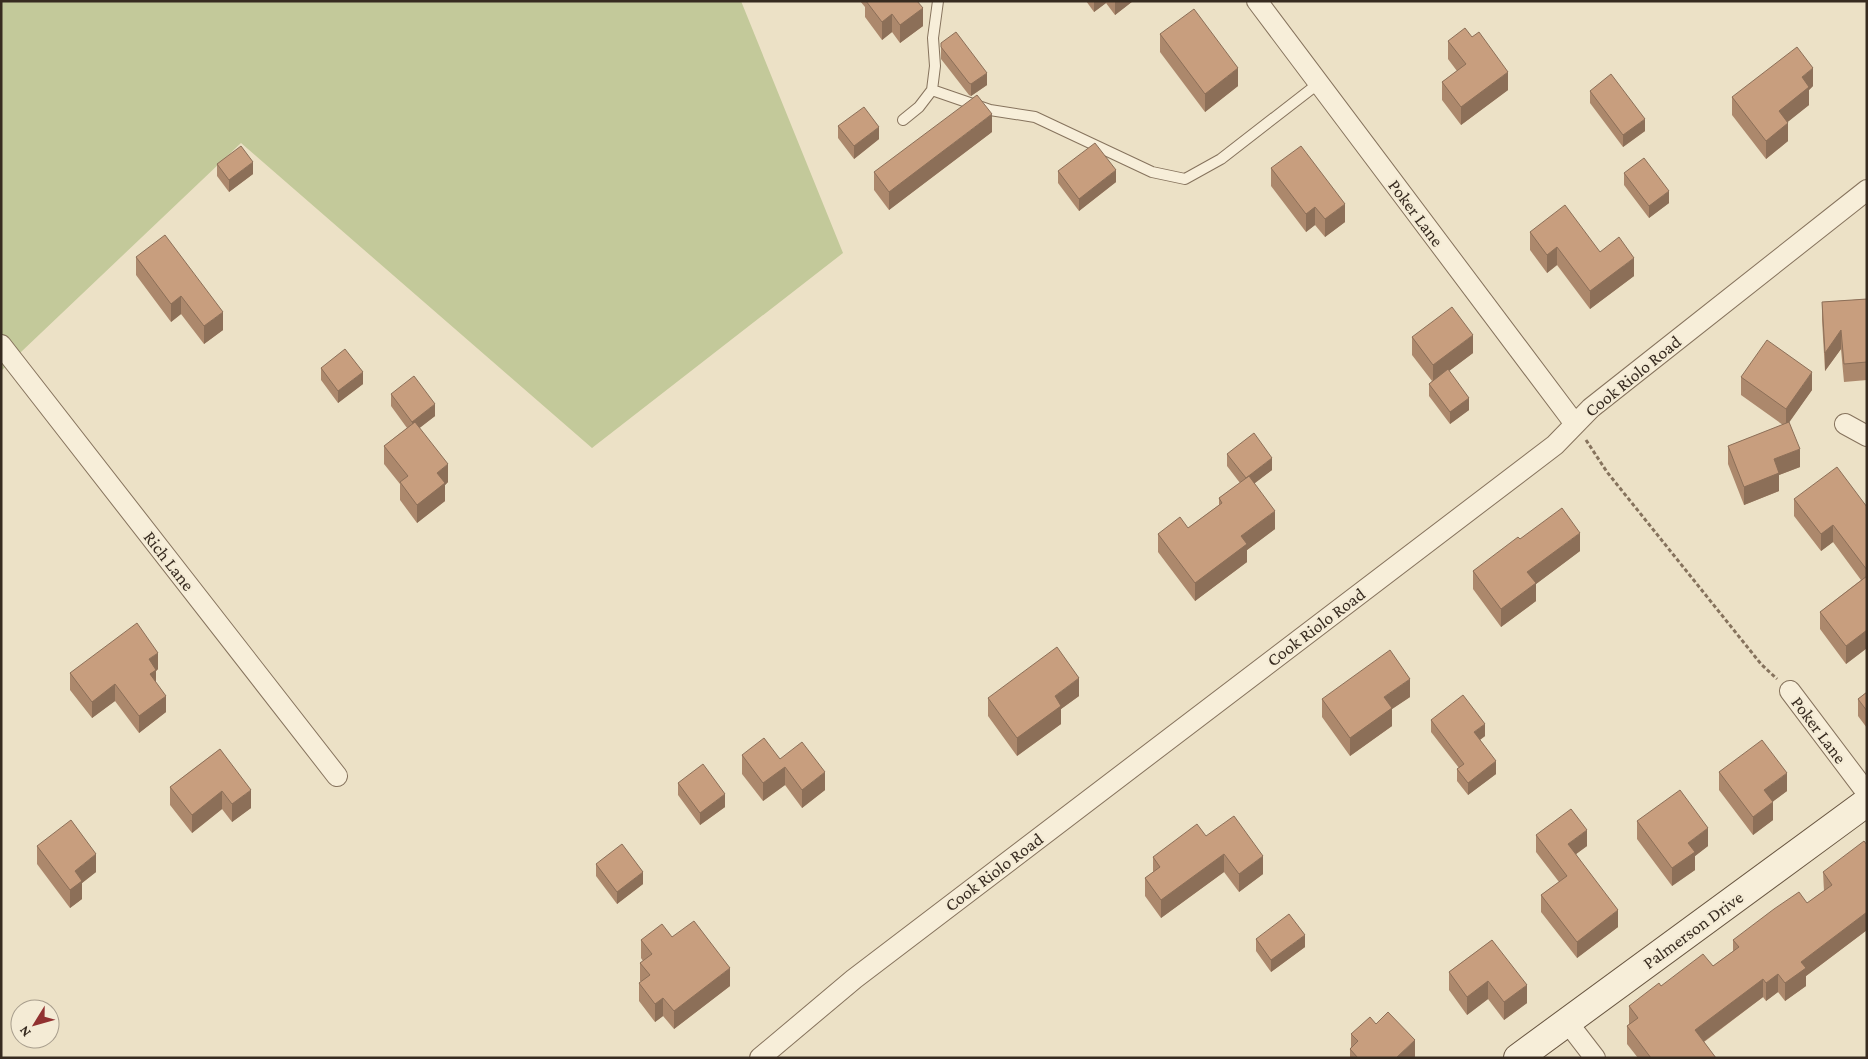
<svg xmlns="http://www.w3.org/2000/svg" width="1868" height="1059" viewBox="0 0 1868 1059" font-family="'Crimson Pro',serif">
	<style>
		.green { fill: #c3c99a }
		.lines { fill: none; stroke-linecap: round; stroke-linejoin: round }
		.lane-casing { stroke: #86735d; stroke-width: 12 }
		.street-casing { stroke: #86735d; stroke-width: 22 }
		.secondary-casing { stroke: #685540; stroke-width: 30 }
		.path { stroke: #86735d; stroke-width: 3; stroke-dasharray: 4 2.5; stroke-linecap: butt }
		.lane { stroke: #f7eed9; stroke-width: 10 }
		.street { stroke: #f7eed9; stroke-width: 20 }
		.secondary { stroke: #f7eed9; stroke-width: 28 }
		.wall { fill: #ac886c }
		.shaded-wall { fill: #8c6f58 }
		.building { fill: #c89e7e; stroke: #8c6f58 }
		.labels { text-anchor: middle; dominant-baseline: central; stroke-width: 4.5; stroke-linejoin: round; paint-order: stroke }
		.street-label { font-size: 18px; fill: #372b20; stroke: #f4ebd5 }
	</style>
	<rect width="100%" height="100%" fill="#ece1c6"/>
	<path class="green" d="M1 1H741L843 253 592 448 241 143 1 371Z"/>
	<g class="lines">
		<defs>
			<path id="lane" d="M932 90 990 110 1035 117 1152 172 1185 179 1221 159 1319 83
				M903 120 919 107 932 90 935 66 933 38 938 1"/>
			<path id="street" d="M1257 1 1575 424
				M1 345 337 776
				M1845 424 1867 436
				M1790 691 1867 793
				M1568 1023 1595 1058
				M760 1058 854 979 1555 445 1591 408 1867 190"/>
			<path id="secondary" d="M1518 1058 1867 802"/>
		</defs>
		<use href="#lane" class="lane-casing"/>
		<use href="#street" class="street-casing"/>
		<use href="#secondary" class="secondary-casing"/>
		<path class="path" d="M1586 440 1607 472 1761 664 1777 679"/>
		<use href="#lane" class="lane"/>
		<use href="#street" class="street"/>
		<use href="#secondary" class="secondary"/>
	</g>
	<path class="wall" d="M860 1H917L923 26 900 43 892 32 882 40 865 17V7Z
		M1086 1H1133L1115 15 1106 3 1094 12Z
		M1160 34 1238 86 1205 112 1160 52Z
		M1472 37 1508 90 1461 125 1442 100V82L1457 71 1448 59V41Z
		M941 43 987 85 971 96 969 95 941 59Z
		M1813 86 1809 90V105L1787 122 1788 141 1766 159 1732 115V97Z
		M1590 91 1645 131 1623 147 1590 103Z
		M838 126 879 139 854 159 838 138Z
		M992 132 889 210 874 190V172Z
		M217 164 253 174 229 192 217 176Z
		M1271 168 1345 222 1325 237 1315 225 1306 232 1271 186Z
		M1058 171 1116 182 1079 211 1058 183Z
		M1624 173 1669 203 1649 218 1624 185Z
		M1530 232 1600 252 1634 276 1590 309 1557 265 1547 273 1530 250Z
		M136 257 223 330 204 344 181 314 171 322 136 275Z
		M1867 299V380L1844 382 1841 349 1825 371 1822 320V302Z
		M1412 337 1473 353 1449 371 1469 410 1450 424 1429 396V384L1432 381 1412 355Z
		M321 368 363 384 338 403 321 380Z
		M1741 377 1812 390 1788 423 1800 467 1779 475V491L1744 505 1728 464V446L1783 425 1741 395Z
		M391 394 435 416 419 428 448 482 445 485V501L417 523 400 500V484L384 464V446L407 428 391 406Z
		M1227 454 1272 470 1254 483 1275 529 1247 550V562L1195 601 1158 552V534L1188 528 1219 505V498L1240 483 1227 466Z
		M1794 499 1867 507V648L1846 664 1820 629V612L1861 580 1833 542 1821 551 1794 516Z
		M1520 539 1580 551 1536 584V601L1501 627 1473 589V571Z
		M158 669 156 671V683L166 712 139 733 115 701 92 718 70 690V673Z
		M1867 692V728L1858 716V699Z
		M1079 696 1061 709V724L1017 756 988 716V698Z
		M1410 697 1392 709V726L1350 756 1322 717V699Z
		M1431 720 1485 736 1480 740 1496 774 1468 795 1457 781V769L1459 768 1431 732Z
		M220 749 251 808 232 822 222 809 192 833 170 805V787Z
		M742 755 780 759 825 790 802 808 785 785 763 801 742 774Z
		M1719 772 1787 791 1772 802 1773 820 1753 835 1719 790Z
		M678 783 725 807 700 825 678 795Z
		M1637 821 1708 846 1695 856V870L1672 886 1637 839Z
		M1536 835 1587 846 1576 854 1618 927 1577 958 1541 912V895L1559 882 1536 852Z
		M1206 836 1263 874 1239 892 1224 872 1161 918 1145 896V878L1153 872V857Z
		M1867 845V930L1806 976V986L1785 1001 1778 992 1766 1001 1763 997 1704 1042 1716 1058H1638L1627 1044V1026L1629 1024V1006L1661 986 1713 966 1733 951V940L1807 903 1824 891 1823 872Z
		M37 846 96 872 82 883V899L70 908 37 864Z
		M596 864 643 884 617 904 596 876Z
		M672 937 730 986 674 1029 663 1016 655 1022 639 1001V983L641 982 640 981V963L643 961 641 958V940Z
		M1256 939 1305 947 1271 972 1256 951Z
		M1492 940 1527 1003 1504 1020 1488 999 1467 1015 1449 990V972Z
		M1376 1024 1415 1058H1350V1049L1351 1047V1034Z"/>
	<path class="shaded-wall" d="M1094 1H1106V3L1094 12Z
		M1115 1H1133L1115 15Z
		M923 8V26L900 43V25Z
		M892 14V32L882 40V22Z
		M1238 68V86L1205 112V94Z
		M1813 68V86L1809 90V105L1779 129V111L1802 77Z
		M1508 72V90L1461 125V107Z
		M987 73V85L971 96V84Z
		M992 114V132L889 210V192Z
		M1645 119V131L1623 147V135Z
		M1788 123V141L1766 159V141Z
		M879 127V139L854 159V146Z
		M253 162V174L229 192V180Z
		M1116 170V182L1079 211V199Z
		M1669 191V203L1649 218V206Z
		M1345 204V222L1325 237V219Z
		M1315 207V225L1306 232V214Z
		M1557 247V265L1547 273V255Z
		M1634 258V276L1590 309V291Z
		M181 296V314L171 322V304Z
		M223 312V330L204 344V326Z
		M1841 330V349L1825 371V353Z
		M1473 335V353L1433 383V365Z
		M363 372V384L338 403V391Z
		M1812 372V390L1786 427V409Z
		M1469 398V410L1450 424V412Z
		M435 404V416L412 434V422Z
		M1800 449V467L1779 475V491L1744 505V487L1774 459Z
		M1272 458V470L1246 490V478Z
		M448 464V482L445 485V501L417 523V505L437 473Z
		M1275 511V529L1247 550V562L1195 601V583L1241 536Z
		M1833 525V542L1821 551V534Z
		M1580 533V551L1536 584V601L1501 627V609L1527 572Z
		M1867 630V648L1846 664V646Z
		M158 653V669L156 671V686L150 691 149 659Z
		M1079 678V696L1061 709V724L1017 756V738L1055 696Z
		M1410 679V697L1392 709V726L1350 756V738L1384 697Z
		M115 684V701L92 718V702Z
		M166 696V712L139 733V716Z
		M1485 724V736L1474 744V732Z
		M1496 761V774L1468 795V783Z
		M785 767V785L763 801V783Z
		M825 772V790L802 808V790Z
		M1787 773V791L1764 808V790Z
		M251 790V808L232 822V804Z
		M222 791V809L192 833V815Z
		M725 794V807L700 825V813Z
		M1773 802V820L1753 835V817Z
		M1708 828V846L1695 856V870L1672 886V868L1688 843Z
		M1587 830V846L1568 860V844Z
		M96 854V872L82 883V899L70 908V890L75 871Z
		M1224 854V872L1161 918V900Z
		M1263 856V874L1239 892V874Z
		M643 872V884L617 904V892Z
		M1618 910V927L1577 958V942Z
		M1867 912V930L1806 976V986L1785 1001V983L1801 962Z
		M1305 935V947L1271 972V960Z
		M730 968V986L674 1029V1011Z
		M1778 974V992L1766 1001V983Z
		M1763 979V997L1695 1048V1030Z
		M1488 981V999L1467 1015V997Z
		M1527 985V1003L1504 1020V1002Z
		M663 998V1016L655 1022V1004Z
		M1415 1040V1058H1396Z"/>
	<path class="building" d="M866 1H917L923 8 900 25 892 14 882 22Z
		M1194 9 1238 68 1205 94 1160 34Z
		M1465 28 1472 37 1479 32 1508 72 1461 107 1442 82 1466 64 1448 41Z
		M956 32 987 73 971 84 969 83 941 47V43Z
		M1797 47 1813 68 1802 77 1809 87 1779 111 1788 123 1766 141 1732 97Z
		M1611 74 1645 119 1623 135 1590 91Z
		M977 95 992 114 889 192 874 172Z
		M864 107 879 127 854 146 838 126Z
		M1095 143 1116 170 1079 199 1058 171Z
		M241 146 253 162 229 180 217 164Z
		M1301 146 1345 204 1325 219 1315 207 1306 214 1271 168Z
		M1644 158 1669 191 1649 206 1624 173Z
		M1565 205 1600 252 1619 237 1634 258 1590 291 1557 247 1547 255 1530 232Z
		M165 235 223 312 204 326 181 296 171 304 136 257Z
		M1867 299V362L1844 364 1841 330 1825 353 1822 302Z
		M1452 307 1473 335 1433 365 1412 337Z
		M1767 340 1812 372 1786 409 1741 377Z
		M345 349 363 372 338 391 321 368Z
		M1448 369 1469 398 1450 412 1429 384Z
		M414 376 435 404 412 422 391 394Z
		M415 422 448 464 437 473 445 483 417 505 400 482 408 476 384 446Z
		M1789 422 1800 449 1774 459 1779 473 1744 487 1728 446Z
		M1254 433 1272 458 1246 478 1227 454Z
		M1837 467 1867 507V570L1833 525 1821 534 1794 499Z
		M1249 476 1275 511 1241 536 1247 544 1195 583 1158 534 1180 517 1188 528 1222 503 1219 498Z
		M1562 508 1580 533 1527 572 1536 583 1501 609 1473 571 1518 537 1520 539Z
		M1867 576V630L1846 646 1820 612Z
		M137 623 158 653 149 659 156 670 150 674 166 696 139 716 115 684 92 702 70 673Z
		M1057 647 1079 678 1055 696 1061 706 1017 738 988 698Z
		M1390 650 1410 679 1384 697 1392 708 1350 738 1322 699Z
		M1867 692V711L1858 699Z
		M1463 695 1485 724 1474 732 1496 761 1468 783 1457 769 1464 764 1431 720Z
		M764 738 780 759 802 742 825 772 802 790 785 767 763 783 742 755Z
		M1762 740 1787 773 1764 790 1773 802 1753 817 1719 772Z
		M220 749 251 790 232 804 222 791 192 815 170 787Z
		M703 764 725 794 700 813 678 783Z
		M1680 790 1708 828 1688 843 1695 852 1672 868 1637 821Z
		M1571 809 1587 830 1568 844 1618 910 1577 942 1541 895 1567 876 1536 835Z
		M1234 816 1263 856 1239 874 1224 854 1161 900 1145 878 1160 867 1153 857 1197 824 1206 836Z
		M71 820 96 854 75 871 82 881 70 890 37 846Z
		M1864 841 1867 845V912L1801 962 1806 968 1785 983 1778 974 1766 983 1763 979 1695 1030 1716 1058H1651L1627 1026 1638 1018 1629 1006 1659 983 1661 986 1703 954 1713 966 1739 947 1733 940 1774 909 1799 892 1807 903 1832 885 1823 872Z
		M622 844 643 872 617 892 596 864Z
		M1289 914 1305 935 1271 960 1256 939Z
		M694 921 730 968 674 1011 663 998 655 1004 639 983 650 975 640 963 652 954 641 940 662 924 672 937Z
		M1492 940 1527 985 1504 1002 1488 981 1467 997 1449 972Z
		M1388 1012 1415 1040 1396 1058H1358L1350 1049 1358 1041 1351 1034 1370 1017 1376 1024Z"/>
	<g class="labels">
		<g class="street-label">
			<text transform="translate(1416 213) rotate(53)">Poker Lane</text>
			<text transform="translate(1633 376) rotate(-39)">Cook Riolo Road</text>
			<text transform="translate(169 561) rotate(52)">Rich Lane</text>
			<text transform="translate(1316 627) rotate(-37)">Cook Riolo Road</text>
			<text transform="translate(1819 730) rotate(53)">Poker Lane</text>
			<text transform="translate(994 872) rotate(-37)">Cook Riolo Road</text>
			<text transform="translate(1693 930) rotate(-36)">Palmerson Drive</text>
		</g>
	</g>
	<rect width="1868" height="1059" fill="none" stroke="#372b20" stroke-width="5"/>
	<g transform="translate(35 1024) rotate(233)"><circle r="24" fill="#f4ebd5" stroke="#a89e8d"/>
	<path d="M0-4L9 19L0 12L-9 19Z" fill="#913130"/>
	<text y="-8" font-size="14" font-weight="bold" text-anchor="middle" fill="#372b20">N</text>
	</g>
</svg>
